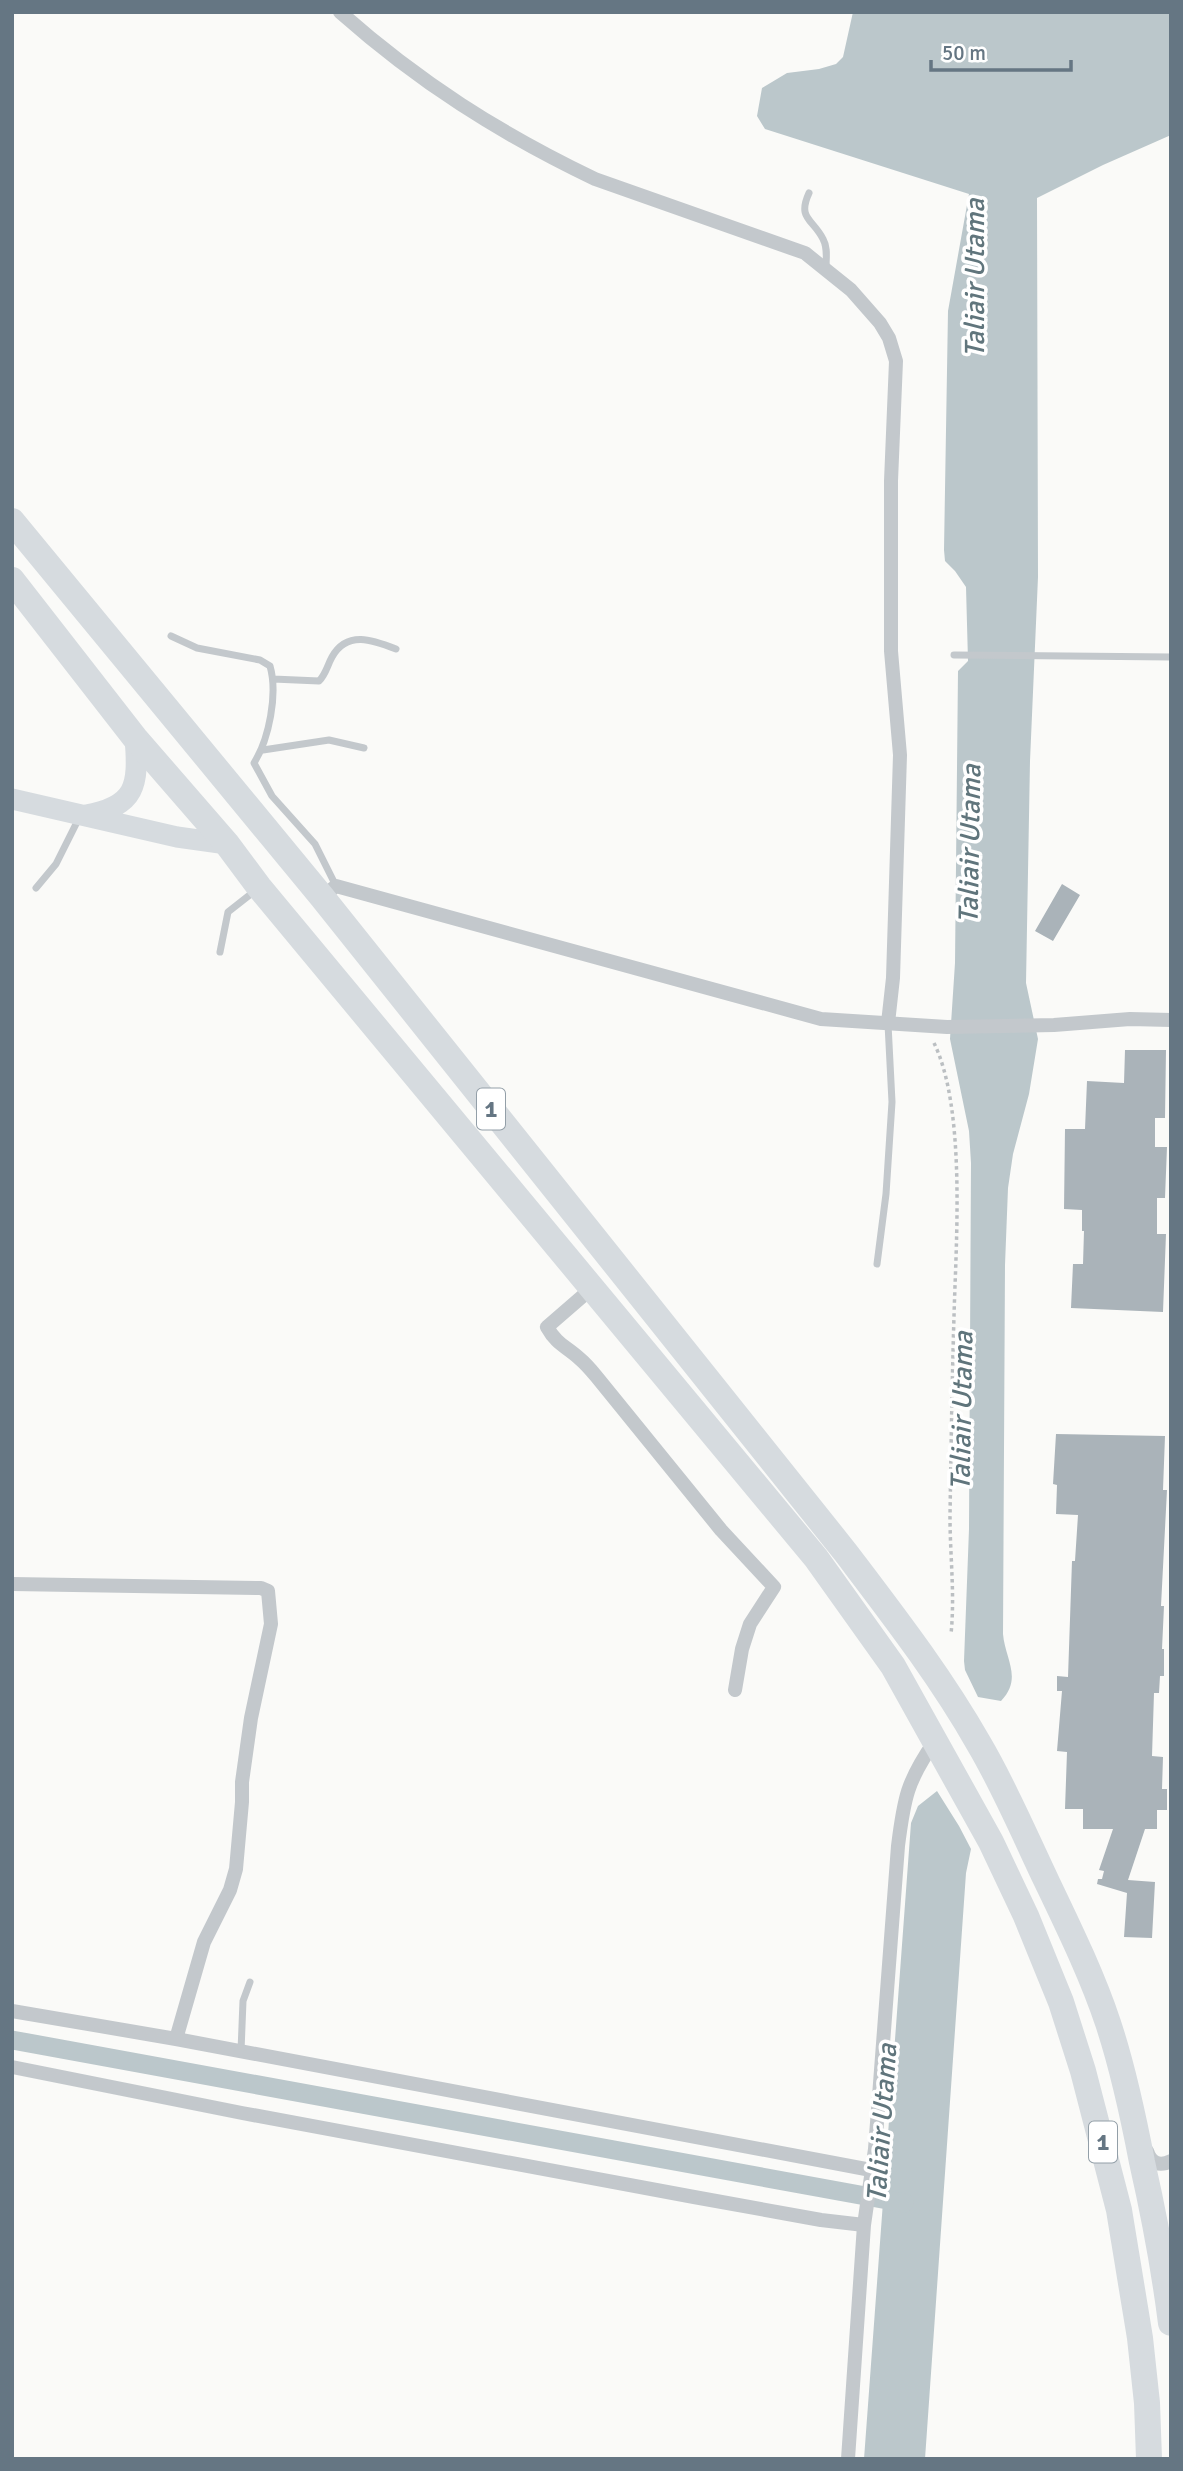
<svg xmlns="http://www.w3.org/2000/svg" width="1183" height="2471" viewBox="0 0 1183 2471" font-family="Signika,sans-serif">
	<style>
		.water { fill: #bbc7cb }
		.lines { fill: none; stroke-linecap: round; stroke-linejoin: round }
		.canal { stroke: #bbc7cb; stroke-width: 19 }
		.building { fill: #aab3b9 }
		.path { stroke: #bbbfc2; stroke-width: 3.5; stroke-dasharray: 3.5 3.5; stroke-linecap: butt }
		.lane { stroke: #c3c8cc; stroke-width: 7 }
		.street { stroke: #c3c8cc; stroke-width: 14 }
		.secondary { stroke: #d6dbdf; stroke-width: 21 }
		.highway { stroke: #d6dbdf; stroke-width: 26 }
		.labels { text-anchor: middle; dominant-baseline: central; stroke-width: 7; stroke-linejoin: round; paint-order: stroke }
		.shield { fill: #fff; stroke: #939fa8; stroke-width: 2 }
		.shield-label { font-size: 24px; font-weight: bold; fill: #657683 }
		.water-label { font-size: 28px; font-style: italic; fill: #60757c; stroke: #fff }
	</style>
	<rect width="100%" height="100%" fill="#fafaf8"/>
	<path class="water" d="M853 12H1171V135L1103 165 1037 198 1038 577 1030 761 1026 983 1038 1039 1029 1094 1013 1154 1008 1188 1005 1265 1003 1634C1005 1659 1023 1678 1001 1701L978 1697 965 1670 964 1661 969 1529 971 1163 969 1131 950 1039 955 963 958 671 968 661 966 587 955 571 945 561 944 550 948 311 969 194 765 129 757 116 762 88 787 73 819 69 836 64 843 57Z
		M937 1791 959 1826 971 1849 966 1873 925 2459H864L911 1823 918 1806Z"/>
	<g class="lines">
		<path class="canal" d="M12 2040 904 2203"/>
	</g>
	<path class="building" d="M1062 884 1080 895 1053 941 1035 931Z
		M1125 1050H1166L1165 1118H1155V1147H1167L1165 1198H1157V1234H1166L1163 1312 1071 1308 1073 1264H1083L1084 1231H1082V1210L1064 1209 1065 1129H1085L1087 1081 1124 1083Z
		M1056 1434 1165 1436 1163 1490H1167L1161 1606H1164L1162 1649H1164V1676H1160L1159 1693H1154L1152 1756 1163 1757 1162 1789H1167V1810H1157V1829H1145L1128 1880 1155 1882 1152 1938 1124 1937 1127 1893 1097 1884 1098 1879H1102L1104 1871 1099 1870 1113 1829H1083V1809H1065L1067 1752 1057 1751 1062 1691H1057V1676L1068 1677 1072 1561H1075L1078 1515 1056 1514 1057 1485 1053 1484Z"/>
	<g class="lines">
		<path class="path" d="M934 1043C966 1109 956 1242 954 1316 952 1383 951 1450 950 1517 950 1556 955 1595 951 1634"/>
		<path class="lane" d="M809 193C797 219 813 219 823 239 828 248 826 258 826 268
			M171 636 197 648 260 660 270 666C278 694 269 739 254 763L272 796 315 844 336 886
			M954 655 1171 657
			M273 679 319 681C326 674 327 666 332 657 347 630 373 640 396 649
			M263 750 329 740 364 748
			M36 888 56 864 80 816
			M220 952 228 912 256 890
			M877 1264 886 1194 892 1102 888 1024
			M241 2051 243 2001 250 1982"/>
		<path class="street" d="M340 12C419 82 499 133 595 179L805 253 851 290 880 323 889 338 896 361 891 481V651L900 755 893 978 888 1023
			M322 897 336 886 821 1019 947 1027 1054 1025 1130 1019 1171 1020
			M592 1288 547 1327C557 1345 566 1346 580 1359 586 1364 591 1370 596 1376L721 1530 774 1587 750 1624 742 1649 735 1690
			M12 1584 261 1588 268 1591 271 1624 251 1718 242 1782V1802L236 1869 230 1890 204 1942 176 2039
			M12 2011 176 2039 871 2170
			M12 2067 242 2113 694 2197 821 2220 864 2225
			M1147 2151C1151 2163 1159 2167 1171 2161
			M848 2459 864 2225 875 2149 898 1846C904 1798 907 1781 935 1741"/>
		<path class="secondary" d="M12 799 177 837 227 844
			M86 815C136 806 139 786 135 738"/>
		<path class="highway" d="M12 521 322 897 846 1553C893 1615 941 1677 979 1744 1005 1788 1025 1836 1047 1882 1069 1928 1092 1975 1108 2023 1123 2068 1133 2115 1142 2162 1154 2215 1164 2268 1171 2323
			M12 580 135 738 227 844 259 887 816 1558 893 1666 991 1842 1026 1916 1061 2002 1083 2071 1119 2210 1140 2338 1147 2403 1149 2459"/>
	</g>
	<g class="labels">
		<g class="shield">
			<rect x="477" y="1088.5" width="28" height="41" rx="5"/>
			<rect x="1089" y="2121.5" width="28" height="41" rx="5"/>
		</g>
		<g class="shield-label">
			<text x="491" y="1109">1</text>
			<text x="1103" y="2142">1</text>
		</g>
		<g class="water-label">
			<text transform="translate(975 278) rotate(-90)">Taliair Utama</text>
			<text transform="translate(970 844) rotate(-89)">Taliair Utama</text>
			<text transform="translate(962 1411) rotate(-89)">Taliair Utama</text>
			<text transform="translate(882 2123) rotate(-86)">Taliair Utama</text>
		</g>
	</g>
	<rect width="1183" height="2471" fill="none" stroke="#657683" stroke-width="28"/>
	<path d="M931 60v10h140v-10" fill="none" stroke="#657683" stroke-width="3.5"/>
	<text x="942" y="60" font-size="21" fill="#657683" stroke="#ffffff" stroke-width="5" paint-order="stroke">50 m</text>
</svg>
